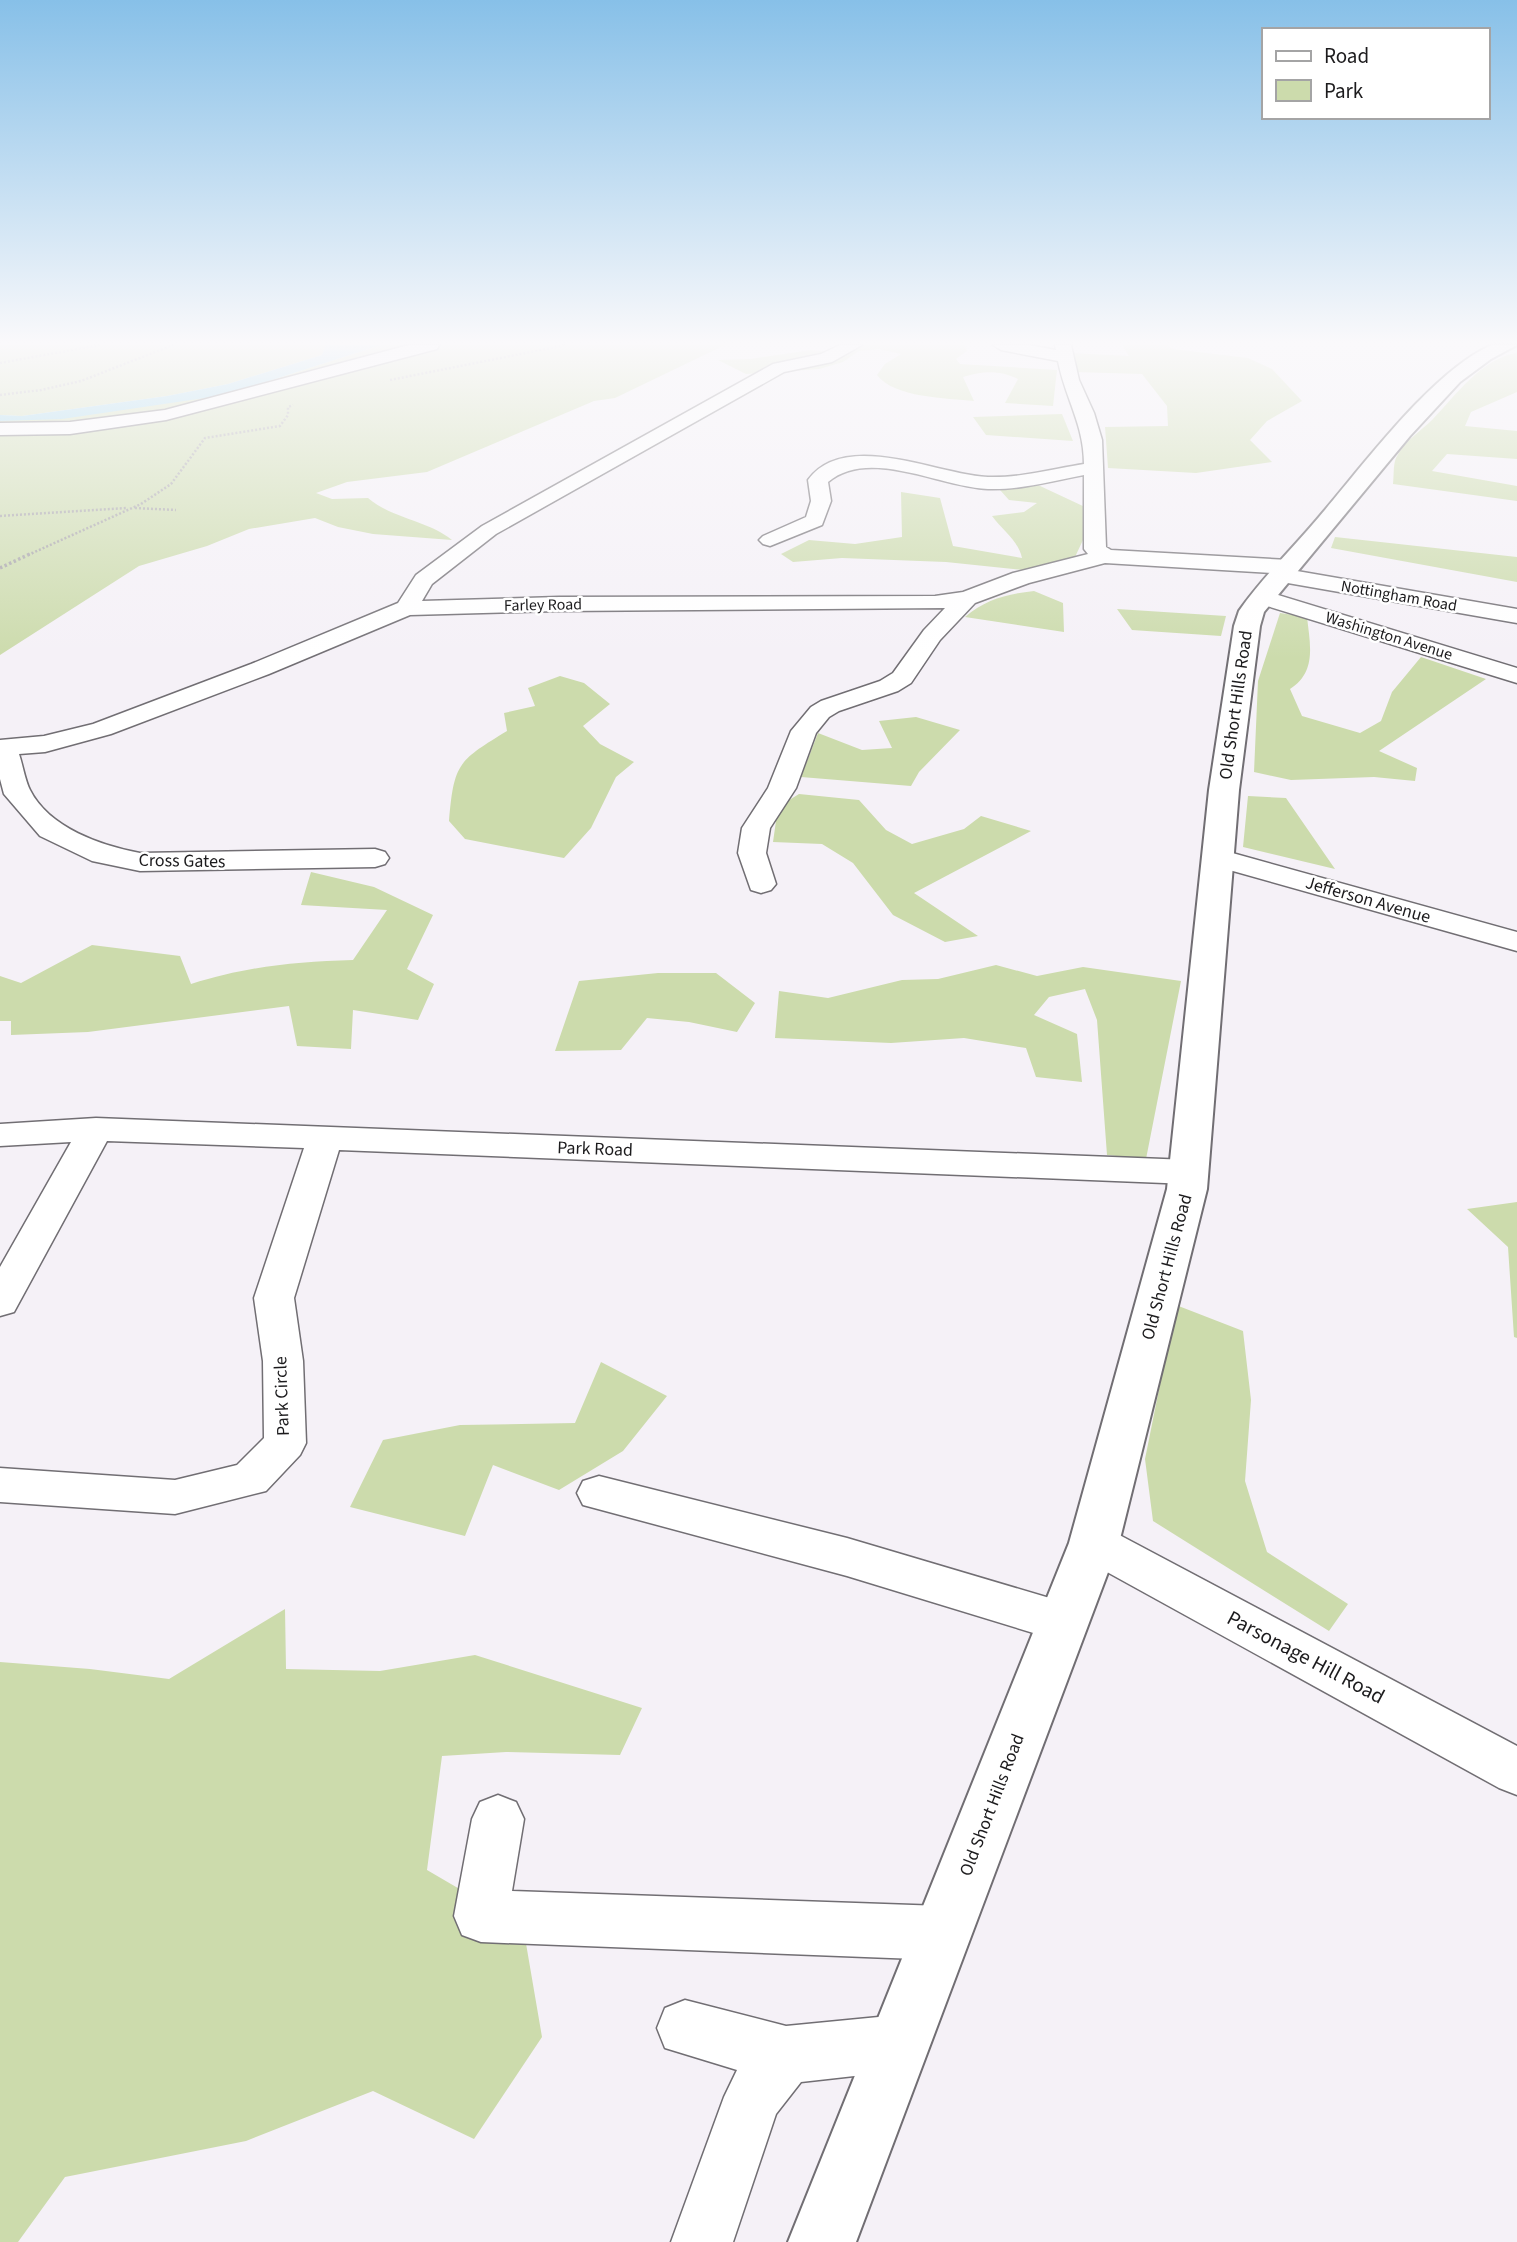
<svg xmlns="http://www.w3.org/2000/svg" width="1517" height="2242" viewBox="0 0 1517 2242" font-family="'Source Sans 3',sans-serif">
	<style>
		.green { fill: #ccdbac }
		.water { fill: #95d3e9 }
		.lines { fill: none; stroke-linecap: round; stroke-linejoin: round }
		.minor-casing { stroke: #716e73; stroke-width: 3 }
		.major-casing { stroke: #716e73; stroke-width: 4 }
		.path-far1 { stroke: #a5a2a6; stroke-width: 2.5; stroke-dasharray: 2 2; stroke-linecap: butt }
		.path { stroke: #a5a2a6; stroke-width: 3.5; stroke-dasharray: 2.5 2.5; stroke-linecap: butt }
		.minor { fill: #fff; fill-rule: evenodd }
		.major { fill: #fff; fill-rule: evenodd }
		.labels { text-anchor: middle; dominant-baseline: central; stroke-width: 5; stroke-linejoin: round; paint-order: stroke }
		.far-street-label { font-size: 16px; fill: #1c1b1d; stroke: #fff }
		.street-label { font-size: 18px; fill: #1c1b1d; stroke: #fff }
		.near-street-label { font-size: 21px; fill: #1c1b1d; stroke: #fff }
	</style>
	<rect width="100%" height="100%" fill="#f5f1f7"/>
	<path class="green" d="M0 345H326L322 355 228 384 167 396 22 416 0 415Z
		M381 345H725L615 398 594 401 427 472 347 482 316 493 332 499 368 498C393 519 427 520 452 540L373 534 338 527 315 518 249 529 207 546 139 566 0 655V421L225 395Z
		M860 345H965L967 351 956 359 960 364 1057 370 1053 406 1005 403 1018 379C999 370 983 371 963 377L974 401C947 398 894 398 877 375L885 364 901 354 879 349 859 351 843 362 819 369 746 374 718 360 750 359 811 350 843 353Z
		M1122 345H1168L1173 349 1248 358 1272 369 1302 401 1267 421 1250 440 1272 462 1196 473 1108 468 1105 427 1168 426 1167 406 1142 374 1075 372 1070 353 1129 356Z
		M1517 353V392L1471 412 1465 426 1517 431V459L1447 454 1432 471 1517 486V501L1393 484C1394 476 1393 465 1396 458 1404 441 1421 431 1433 419 1456 395 1482 358 1517 353Z
		M1062 414 1073 441 986 435 973 417Z
		M1038 485 1085 507 1083 540 1075 557 1032 571 946 562 842 558 793 562 781 554 809 540 855 544 902 537 901 492 940 498 953 546 1022 558C1018 540 1003 531 992 516L1024 512 1037 503 1009 500 1000 490Z
		M1335 537 1517 557V582L1331 548Z
		M1034 591 1063 603 1064 632 965 617C986 599 1007 594 1034 591Z
		M1117 609 1226 616 1221 636 1132 630Z
		M1280 613 1307 617C1310 644 1317 672 1290 689L1302 716 1360 733 1381 721 1392 692 1421 657 1486 679 1379 751 1417 768 1415 781 1374 777 1291 780 1254 772 1258 681Z
		M560 676 584 683 610 704 583 726 600 744 634 762 616 777 591 828 564 858 465 839 449 821C454 763 458 761 507 731L504 713 535 706 528 688Z
		M916 717 960 730 919 772 911 786 801 777 818 733 862 750 892 748 879 721Z
		M799 794 859 800 886 830 912 844 964 829 981 816 1031 831 914 893 978 936 945 942 893 915 853 863 822 844 773 842 778 807Z
		M1248 796 1286 798 1335 869 1243 847Z
		M311 872 374 887 433 915 407 969 434 984 418 1020 353 1010 351 1049 297 1046 289 1006 88 1032 11 1035V1021H0V976L21 983 92 945 180 956 191 984C249 966 294 962 353 960L387 910 301 905Z
		M996 965 1037 976 1083 967 1181 981 1146 1159 1107 1155 1097 1020 1085 989 1049 997 1034 1015 1077 1034 1082 1082 1036 1077 1026 1048 964 1038 891 1043 775 1038 779 991 828 998 902 980 938 979Z
		M658 973H716L755 1003 737 1032 689 1022 647 1018 621 1050 555 1051 579 981Z
		M1517 1202V1338L1514 1337 1508 1247 1467 1209Z
		M1176 1305 1243 1331 1251 1400 1245 1481 1267 1552 1348 1604 1329 1631 1153 1521 1145 1459Z
		M601 1362 667 1396 623 1451 559 1490 493 1465 465 1536 350 1507 383 1440 460 1425 575 1423Z
		M285 1609 286 1669 380 1671 475 1655 642 1708 620 1755 506 1752 442 1756 427 1870 523 1926 542 2037 474 2139 373 2091 246 2141 65 2177 18 2242H0V1662L90 1669 169 1679Z"/>
	<path class="water" d="M326 345H381L225 395 62 419 0 421V415L22 416 167 396 228 384 322 355Z"/>
	<g class="lines">
		<defs>
			<path id="minor" d="M409 345H439L437 349 166 420 70 434 0 435V423L70 422 165 410Z
				M840 345H862L832 362 784 372 496 534 432 584 422 601 559 597 935 596 963 592 1013 573 1088 554 1084 549V475C1052 481 1021 490 988 489 940 487 869 447 828 482L831 501 822 525 770 546 763 544 759 540 763 536 806 517 811 501 808 480C845 429 938 475 988 477 1020 478 1052 469 1084 464 1084 424 1065 398 1058 361L1001 350 993 345H1029L1056 350 1055 345H1071L1079 380 1094 413 1102 440 1106 547 1111 550 1289 560 1297 562 1300 567 1297 571 1517 609V623L1282 582 1274 580 1273 573 1105 563 1029 583 975 603 940 640 911 683 898 691 839 711 829 717 816 733 796 788 770 828 766 853 776 884 771 890 761 893 751 890 738 853 742 828 768 788 791 731 811 707 821 701 880 681 893 673 924 630 945 608 559 611 410 615 269 674 111 734 45 752 19 754C23 766 25 780 30 790 49 828 102 846 140 853L375 849 385 852 389 858 385 864 375 867 140 871 92 861 40 836 4 794 0 779V740L44 736 93 724 251 664 398 603 416 575 482 526 773 364 821 354Z
				M1262 590 1517 668V683L1254 602 1251 597 1254 592Z
				M1218 849 1517 932V951L1208 864 1204 858 1208 852Z
				M96 1118 1189 1160 1202 1164 1207 1172 1202 1180 1189 1184 339 1150 294 1298 303 1361 306 1443 300 1455 266 1491 175 1514 0 1502V1468L175 1480 237 1465 264 1438 263 1361 254 1298 304 1148 107 1141 14 1312 0 1316V1267L71 1142 0 1146V1124Z
				M599 1476 847 1538 1063 1602 1080 1608 1086 1622 1080 1636 1063 1642 847 1576 583 1505 577 1493 583 1481Z
				M1094 1525 1110 1530 1517 1746V1795L1499 1788 1078 1556 1071 1543 1078 1530Z
				M498 1795 516 1802 524 1819 512 1891 942 1906 961 1914 969 1933 961 1952 942 1960 481 1942 462 1935 454 1916 472 1819 480 1802Z
				M685 2000 786 2026 899 2015 919 2023 927 2043 919 2063 899 2071 801 2082 776 2114 733 2242H671L724 2097 737 2070 665 2048 657 2028 665 2008Z"/>
			<path id="major" d="M1492 345H1517L1491 359 1460 382 1410 436 1264 612 1260 626 1239 790 1207 1189 1119 1543 856 2242H788L1069 1543 1167 1189 1209 790 1234 626 1239 611C1262 578 1293 548 1319 517 1362 467 1433 370 1492 345Z"/>
		</defs>
		<use href="#minor" class="minor-casing"/>
		<use href="#major" class="major-casing"/>
		<path class="path-far1" d="M0 363 100 345
			M390 380 566 345
			M0 395 41 390 81 381 173 345
			M135 508 176 510
			M0 516 126 508
			M28 555 141 504 171 484 205 438 280 426 288 415V407L293 405"/>
		<path class="path" d="M0 568 32 553"/>
		<use href="#minor" class="minor"/>
		<use href="#major" class="major"/>
	</g>
	<linearGradient id="sky" x2="0" y2="1"><stop stop-color="#87c0e8"/><stop offset="0.52" stop-color="#faf9fb"/><stop offset="1" stop-color="#faf9fb" stop-opacity="0"/></linearGradient>
	<rect width="1517" height="659" fill="url(#sky)"/>
	<g class="labels">
		<g class="far-street-label">
			<text transform="translate(1399 596) rotate(10)">Nottingham Road</text>
			<text transform="translate(543 605) rotate(-1)">Farley Road</text>
			<text transform="translate(1389 636) rotate(17)">Washington Avenue</text>
		</g>
		<g class="street-label">
			<text transform="translate(1236 705) rotate(-82)">Old Short Hills Road</text>
			<text transform="translate(182 861) rotate(1)">Cross Gates</text>
			<text transform="translate(1368 900) rotate(16)">Jefferson Avenue</text>
			<text transform="translate(595 1149) rotate(2)">Park Road</text>
			<text transform="translate(1167 1267) rotate(-75)">Old Short Hills Road</text>
			<text transform="translate(282 1396) rotate(-92)">Park Circle</text>
			<text transform="translate(992 1805) rotate(-69)">Old Short Hills Road</text>
		</g>
		<g class="near-street-label">
			<text transform="translate(1306 1657) rotate(28)">Parsonage Hill Road</text>
		</g>
	</g>
	<rect x="1262" y="28" width="228" height="91" fill="#ffffff" stroke="#a4a4a5" stroke-width="2"/>
	<rect x="1276" y="51" width="35" height="10" fill="#ffffff" stroke="#a4a4a5" stroke-width="2"/>
	<text x="1324" y="63" font-size="21" fill="#1c1b1d">Road</text>
	<rect x="1276" y="80" width="35" height="21" fill="#ccdbac" stroke="#a4a4a5" stroke-width="2"/>
	<text x="1324" y="98" font-size="21" fill="#1c1b1d">Park</text>
</svg>
